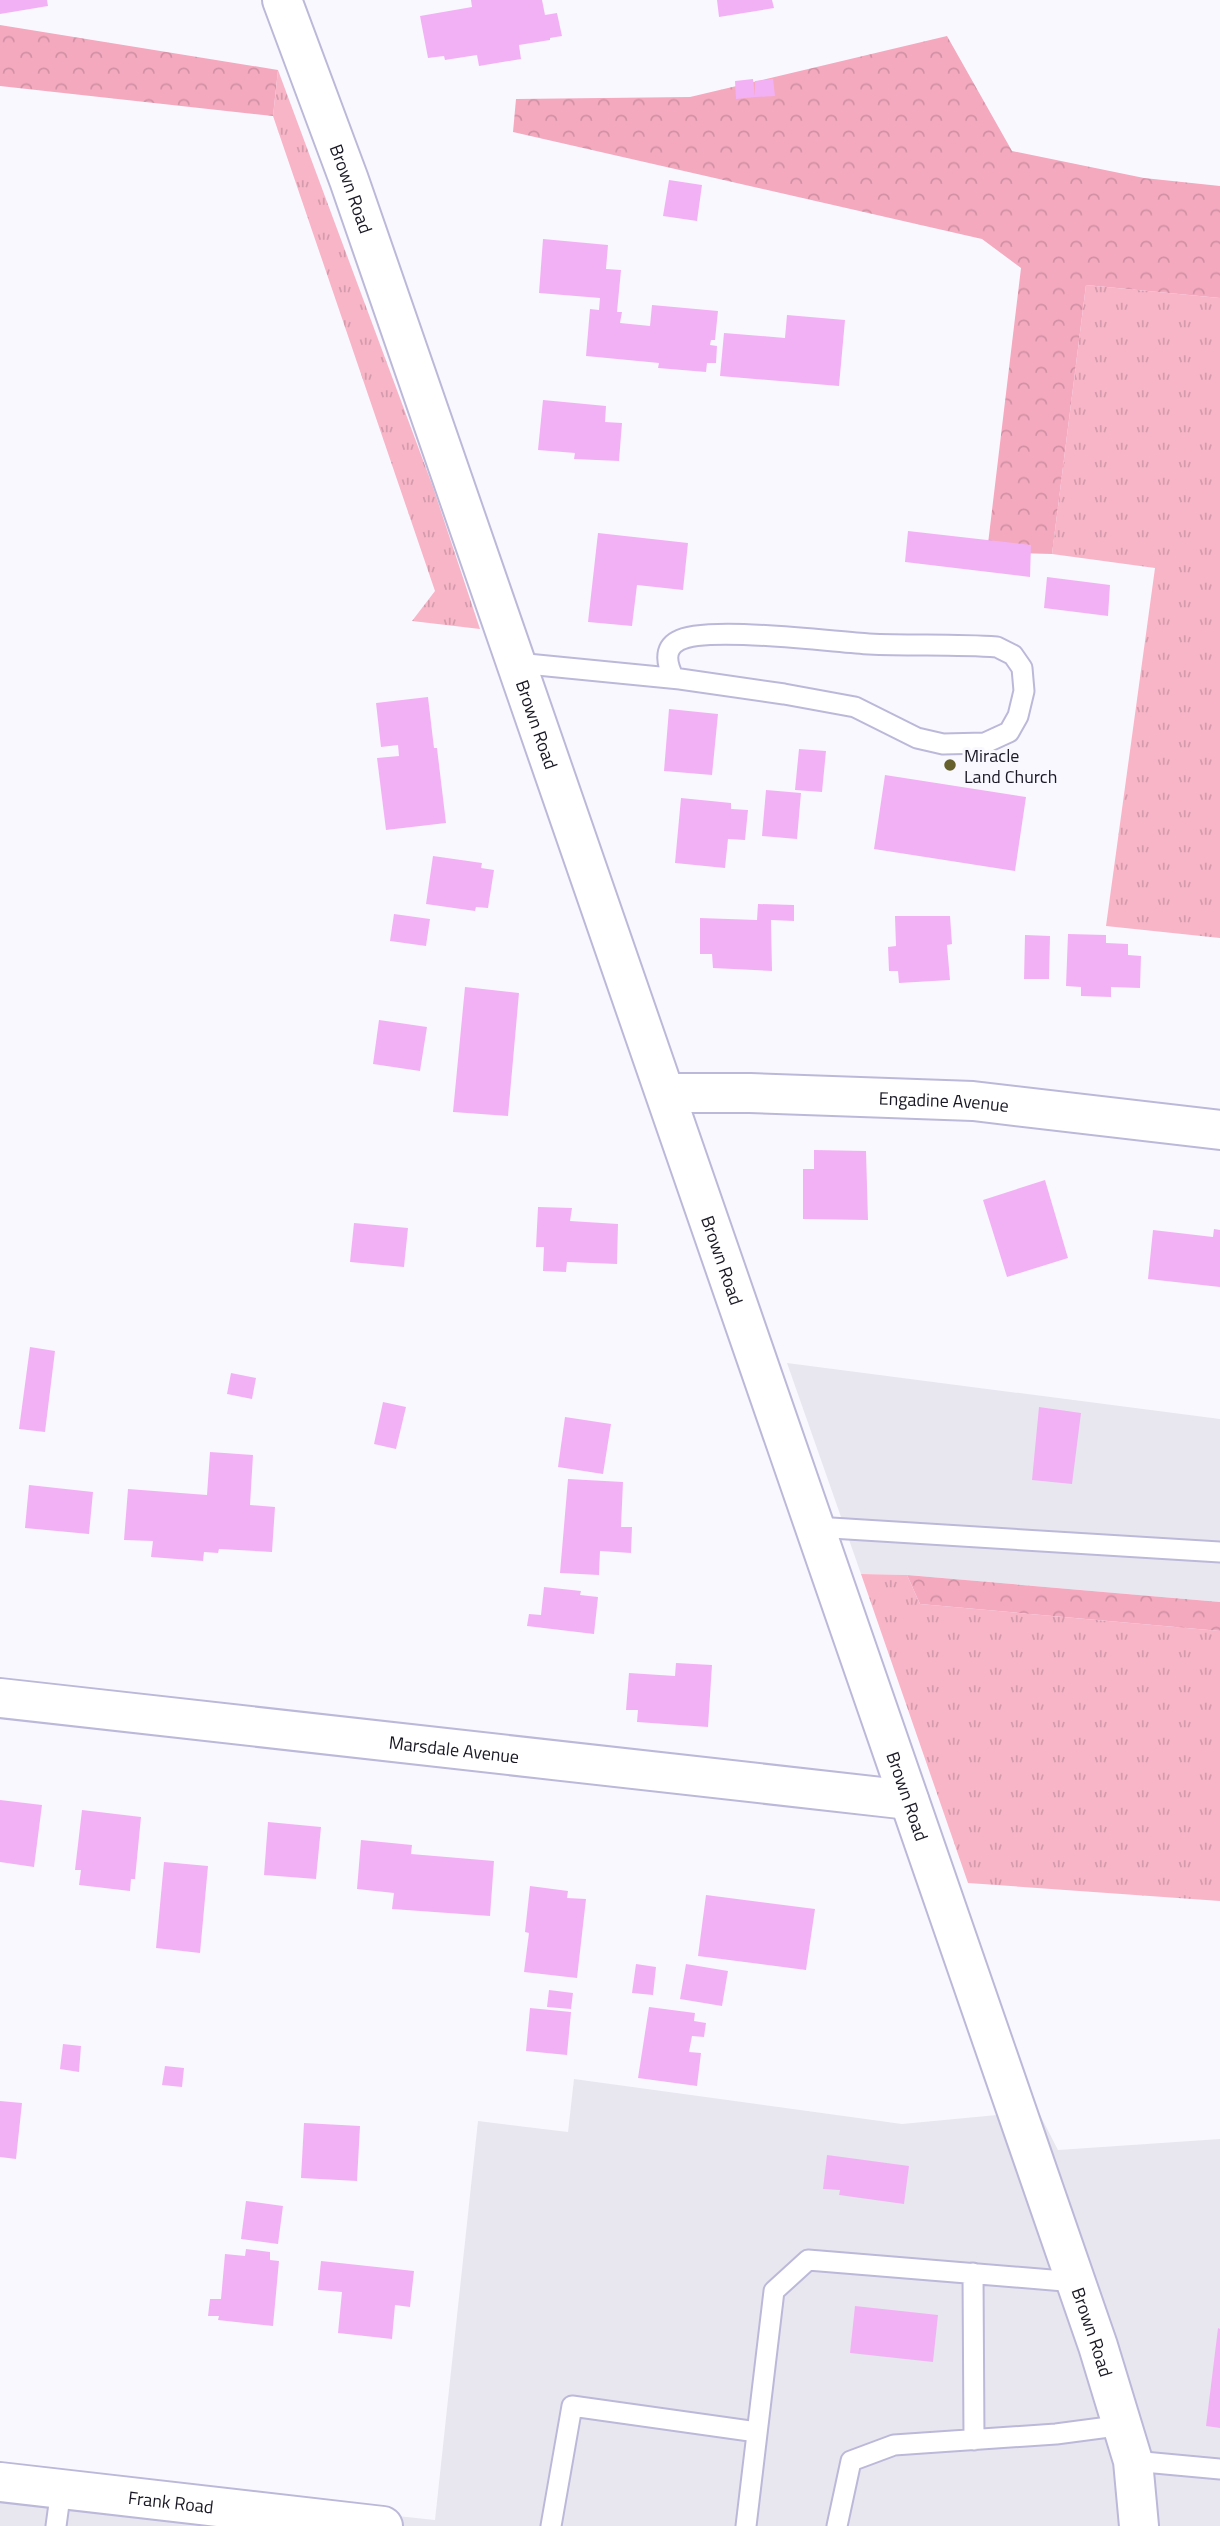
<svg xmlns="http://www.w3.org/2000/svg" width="1220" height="2526" viewBox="0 0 1220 2526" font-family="'Titillium Web',sans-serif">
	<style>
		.built { fill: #e8e7f0 }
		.grass { fill: url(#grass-tufts) }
		.forest { fill: url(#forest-crowns) }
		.building { fill: #f3b1f5 }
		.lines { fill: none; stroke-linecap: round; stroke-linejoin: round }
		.service-casing { stroke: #bcb8d9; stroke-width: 23 }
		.minor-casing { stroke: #bcb8d9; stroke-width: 42 }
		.secondary-casing { stroke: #bcb8d9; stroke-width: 42 }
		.primary-casing { stroke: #bcb8d9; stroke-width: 42 }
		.service { stroke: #fff; stroke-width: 19 }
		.minor { stroke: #fff; stroke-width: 38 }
		.secondary { stroke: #fff; stroke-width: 38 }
		.primary { stroke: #fff; stroke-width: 38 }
		.poi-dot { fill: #66602d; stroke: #f9f8ff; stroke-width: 2.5 }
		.labels { text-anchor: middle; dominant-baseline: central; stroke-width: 6; stroke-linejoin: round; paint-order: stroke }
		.street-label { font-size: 18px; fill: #191824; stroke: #f9f8ff }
		.poi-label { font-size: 18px; fill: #191824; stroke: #f9f8ff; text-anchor: start }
	</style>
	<defs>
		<pattern id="grass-tufts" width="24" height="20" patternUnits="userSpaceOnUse" patternTransform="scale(1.75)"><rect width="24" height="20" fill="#f8b5c8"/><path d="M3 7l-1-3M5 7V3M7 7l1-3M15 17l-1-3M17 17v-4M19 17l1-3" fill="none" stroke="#d49bac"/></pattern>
		<pattern id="forest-crowns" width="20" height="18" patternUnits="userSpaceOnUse" patternTransform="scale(1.75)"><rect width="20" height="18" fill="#f4a9bf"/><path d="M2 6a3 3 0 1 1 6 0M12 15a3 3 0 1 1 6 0" fill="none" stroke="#d191a4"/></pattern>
	</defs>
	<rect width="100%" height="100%" fill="#f9f8ff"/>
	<path class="built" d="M787 1363 1220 1419V1602L907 1575 861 1574Z
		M574 2079 902 2124 1038 2111 1058 2150 1220 2139V2526H0V2474L435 2520 478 2121 568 2132Z"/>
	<path class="grass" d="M278 70 433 487 480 629 412 621 435 591 273 116Z
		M1086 285 1220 298V938L1106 926 1155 568 1052 554Z
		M861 1574 907 1575 920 1604 1220 1631V1901L968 1883Z"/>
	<path class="forest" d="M0 25 278 70 273 116 0 86Z
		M947 36 1012 151 1144 178 1220 186V298L1086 285 1052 554 987 552 1021 268 982 239 513 132 516 99 690 97Z
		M907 1575 1220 1602V1631L920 1604Z"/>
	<path class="building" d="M0 0H47L48 6 0 14Z
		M471 0H542L545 15 557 13 562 36 550 38V40L519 45 521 59 479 66 477 55 445 60 444 56 428 58 420 16 472 7Z
		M717 0H772L774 8 719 17Z
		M753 79 755 97 736 99 735 81Z
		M773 79 775 96 755 97V81Z
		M669 180 702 185 697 221 663 216Z
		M543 239 608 245 606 269 621 270 617 312H622L620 323 650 326 652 305 718 311 715 340H711L710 345 717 346 716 363H707L706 372 658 368 659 363 586 356 590 309 599 310 600 298 539 293Z
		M787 315 845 320 839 386 720 376 724 333 785 338Z
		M543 400 606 406 605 422 622 423 619 461 574 459 575 453 538 450Z
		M908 531 1031 545 1030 577 905 562Z
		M598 533 688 543 683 590 637 585 632 626 588 622Z
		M1047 577 1110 585 1108 616 1044 608Z
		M428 697 434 748H437L446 823 386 830 377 758 399 756 398 745 381 747 376 703Z
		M669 709 718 714 712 775 664 771Z
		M799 749 826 751 822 792 795 790Z
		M885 775 1026 797 1015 871 874 849Z
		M766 790 801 793 797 839 762 836Z
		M681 798 731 803V809L748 810 745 840 728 839 725 868 675 863Z
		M433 856 482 863 481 868 494 870 488 908 476 907 475 911 426 904Z
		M758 904 794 905V921L771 920 772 971 713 968 712 954H700V918L757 920Z
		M394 914 430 919 426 946 390 941Z
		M895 916H950L952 944 947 945 950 980 899 983 898 971H889L888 947 896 946Z
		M1068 934 1106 935V943L1128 944V955L1141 956 1140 988 1111 987V997L1081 996V987L1066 986Z
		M1025 935 1050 936 1049 979H1024Z
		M465 987 519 993 508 1116 453 1112Z
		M379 1020 427 1027 420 1071 373 1064Z
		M814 1150 866 1151 868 1220 803 1219V1169H814Z
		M1045 1180 1068 1258 1007 1277 983 1200Z
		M538 1207 572 1208 570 1221 618 1224 617 1264 567 1262 566 1272 543 1271 544 1247H536Z
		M354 1223 408 1228 404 1267 350 1262Z
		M1214 1229 1220 1230V1287L1148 1279 1153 1230 1213 1237Z
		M30 1347 55 1351 45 1432 19 1429Z
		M231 1373 256 1378 252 1399 227 1394Z
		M383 1402 406 1407 396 1449 374 1444Z
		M1039 1407 1081 1413 1072 1484 1032 1480Z
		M565 1417 611 1424 603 1474 558 1467Z
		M210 1452 253 1455 250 1505 275 1507 272 1552 219 1549 218 1553 204 1552 203 1561 151 1557 153 1541 124 1540 128 1489 207 1495Z
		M568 1479 623 1482 621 1527H632L631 1553 600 1551 599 1575 560 1573Z
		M29 1485 93 1492 89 1534 25 1528Z
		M544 1587 581 1591 580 1595 598 1597 594 1634 527 1626 529 1614 541 1615Z
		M676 1663 712 1665 708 1727 637 1722 638 1710H626L629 1673 675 1676Z
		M0 1800 42 1805 34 1867 0 1862Z
		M82 1810 141 1817 135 1879H131L130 1891 79 1885 81 1870H75Z
		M268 1822 321 1827 316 1879 264 1875Z
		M361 1840 412 1845 411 1854 494 1861 490 1916 392 1909 394 1893 357 1889Z
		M164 1862 208 1866 200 1953 156 1948Z
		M530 1886 568 1891 567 1898 586 1899 577 1978 524 1972 529 1933 525 1932Z
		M706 1895 815 1909 806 1970 698 1956Z
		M636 1964 656 1967 653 1995 632 1993Z
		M686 1964 728 1971 722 2006 680 1999Z
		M549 1990 573 1993 571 2009 547 2007Z
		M649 2007 695 2013 694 2021 706 2023 704 2037 692 2036 689 2052 701 2053 697 2086 638 2078Z
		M530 2008 571 2012 567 2055 526 2051Z
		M63 2044 81 2046 79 2072 60 2069Z
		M165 2066 184 2068 182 2087 162 2085Z
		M0 2101 22 2103 16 2159 0 2157Z
		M304 2123 360 2126 357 2181 301 2178Z
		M827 2155 909 2166 904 2204 839 2195 840 2190 823 2189Z
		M246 2201 283 2206 278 2244 241 2239Z
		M246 2249 270 2252V2260L279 2261 273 2326 218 2320 219 2316H208L210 2299H221L225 2254 245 2256Z
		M321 2261 414 2271 410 2307 395 2305 392 2339 338 2333 342 2292 318 2290Z
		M855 2306 938 2315 933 2362 850 2353Z
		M1218 2328 1220 2329V2428L1206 2426Z"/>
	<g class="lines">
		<defs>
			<path id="service" d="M517 663 680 679 784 694 855 707 917 738 943 744 985 743 1009 732 1018 716 1024 691 1022 668 1013 655 997 647C954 644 911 646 869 644 832 642 704 625 678 641 663 649 667 665 674 678
				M815 1527 1220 1552
				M973 2273 974 2440
				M1133 2461 1220 2469
				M56 2526 61 2489
				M551 2526 572 2406 757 2432
				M746 2526 774 2291 808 2260 1076 2282
				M837 2526 851 2461 894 2445 1056 2434 1124 2425"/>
			<g id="minor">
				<path id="s1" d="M666 1093H750L973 1101 1220 1130"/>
				<path id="s2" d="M0 1698 909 1800"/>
			</g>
			<g id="secondary">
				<path id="s3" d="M282 0 349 180 1098 2346 1133 2461 1139 2526"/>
			</g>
			<g id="primary">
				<path id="s4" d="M0 2482 383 2526"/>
			</g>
		</defs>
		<use href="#service" class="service-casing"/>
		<use href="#minor" class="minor-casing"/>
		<use href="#secondary" class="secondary-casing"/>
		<use href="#primary" class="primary-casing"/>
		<use href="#service" class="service"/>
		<use href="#minor" class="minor"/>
		<use href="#secondary" class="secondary"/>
		<use href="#primary" class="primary"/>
	</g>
	<circle class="poi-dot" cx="950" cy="765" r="7"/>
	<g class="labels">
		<g class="street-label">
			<text stroke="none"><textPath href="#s3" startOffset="201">Brown Road</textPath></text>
			<text stroke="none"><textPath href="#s3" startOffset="768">Brown Road</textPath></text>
			<text stroke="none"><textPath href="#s1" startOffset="278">Engadine Avenue</textPath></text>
			<text stroke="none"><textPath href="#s3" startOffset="1335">Brown Road</textPath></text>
			<text stroke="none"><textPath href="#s2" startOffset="457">Marsdale Avenue</textPath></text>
			<text stroke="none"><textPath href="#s3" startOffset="1902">Brown Road</textPath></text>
			<text stroke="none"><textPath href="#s3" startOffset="2469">Brown Road</textPath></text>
			<text stroke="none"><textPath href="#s4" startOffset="172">Frank Road</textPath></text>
		</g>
		<g class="poi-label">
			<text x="964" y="755">Miracle<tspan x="964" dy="21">Land Church</tspan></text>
		</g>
	</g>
</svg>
